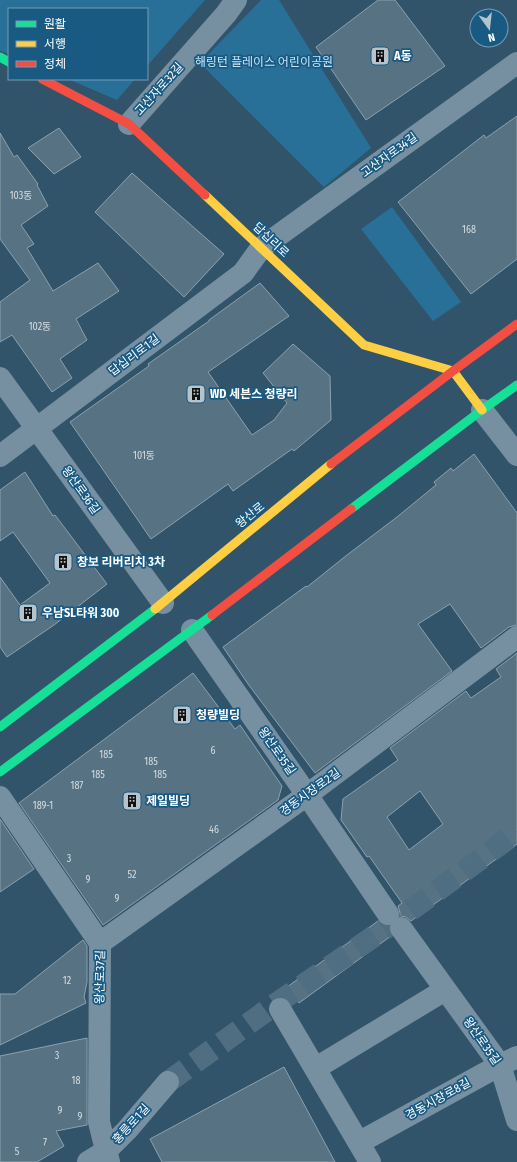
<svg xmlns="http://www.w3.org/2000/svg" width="517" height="1162" viewBox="0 0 517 1162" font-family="'Fira Sans Condensed','Noto Sans KR',sans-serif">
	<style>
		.green { fill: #297099 }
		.building { fill: #577283; stroke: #8ba1af; fill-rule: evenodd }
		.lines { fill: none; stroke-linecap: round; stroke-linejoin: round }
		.street-tunnel { stroke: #506e81; stroke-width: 22; stroke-dasharray: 22 11; stroke-linecap: butt }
		.street { stroke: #7790a1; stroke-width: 22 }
		.fast { stroke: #16e098; stroke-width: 9 }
		.slow { stroke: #ffcf43; stroke-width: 9 }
		.jam { stroke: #f24e42; stroke-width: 9 }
		.labels { text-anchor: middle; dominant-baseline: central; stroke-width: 3.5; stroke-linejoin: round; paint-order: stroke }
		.number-label { font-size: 10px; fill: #d5dce0 }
		.poi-label { font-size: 12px; font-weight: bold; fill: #fff; stroke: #195a83; text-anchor: start }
		.park-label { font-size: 12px; fill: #c3e5f8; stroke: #195a83 }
		.street-label { font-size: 12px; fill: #fff; stroke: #195a83 }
	</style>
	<rect width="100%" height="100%" fill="#31546b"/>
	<path class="green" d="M0 0H205L147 66V9H9V54L0 51Z
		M261 0H279L371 148 324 187 200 63Z
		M68 79H135L117 100Z
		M392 207 461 302 433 321 361 229Z"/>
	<path class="building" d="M378 0H395L445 66 366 120 316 47Z
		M517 116V259L471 294 398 202 484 135 486 138Z
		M59 128 81 157 54 174 28 148Z
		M0 133 14 157 17 155 38 184 37 185 48 206 21 225 34 244 27 248 53 291 98 263 119 291 76 319 87 340 60 359 72 378 52 392 12 335 0 342V302L30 280 0 239Z
		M132 173 224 254 184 297 95 212Z
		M260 283 289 316 208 372 252 435 274 420 287 403 263 373 293 344 330 376 331 420 294 451 292 449 233 491 228 484 151 539 70 422 149 366 148 364 209 321V320Z
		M474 454 517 513V625L509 627 481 648 450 604 418 624 452 671 315 773 248 684 223 647 306 586 307 587 347 555 397 517 436 485 434 482 451 468 453 471Z
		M25 472 53 516 55 515 107 584 54 625 7 657 0 647V577L20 605 50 583 13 532 0 541V490Z
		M517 653V844L411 921 406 917 400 916V913L398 906 402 903 369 856 367 857 341 820 343 799 398 760 390 748 466 691 471 698 501 677 496 669ZM420 791 443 824 409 850 387 817Z
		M193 673 235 729 240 725 282 786 278 800 103 925 19 803Z
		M0 819 34 869 0 892Z
		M378 921 383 925 389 926V930L391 936 299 1003 287 987Z
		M83 940 87 946V982L84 997 86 1003 0 1045V994H15Z
		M87 1038V1125L56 1131 64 1146 37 1162H0V1056Z
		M284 1067 335 1162H162L150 1139Z"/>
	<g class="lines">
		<path class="street-tunnel" d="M168 1082 277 1003 396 921 517 832"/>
		<path class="street" d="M129 124 226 14 236 0
			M0 378 163 603
			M482 410 517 455
			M0 456 243 273 261 248 517 63
			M192 630 307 795 388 914
			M0 797 100 943 99 1122 109 1162
			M401 928 500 1065 517 1120
			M100 943 307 795 517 637
			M280 1009 370 1162
			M316 1068 445 990
			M360 1142 500 1065 517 1057
			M88 1162 106 1151 127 1130 168 1082"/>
		<path class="fast" d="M0 57 9 62
			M351 509 482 410 517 385
			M0 727 155 609
			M0 772 212 615"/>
		<path class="slow" d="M205 195 364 345 453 371 482 410
			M155 609 331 464"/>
		<path class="jam" d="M42 79 129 124 205 195
			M331 464 453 371 517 324
			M212 615 351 509"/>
	</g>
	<defs>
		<symbol id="building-square" viewBox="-11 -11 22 22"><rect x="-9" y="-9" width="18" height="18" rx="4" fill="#b7c3cb" stroke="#195a83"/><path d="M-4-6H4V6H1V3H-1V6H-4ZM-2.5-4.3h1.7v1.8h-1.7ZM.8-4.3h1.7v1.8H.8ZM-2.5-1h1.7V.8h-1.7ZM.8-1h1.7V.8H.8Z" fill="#111"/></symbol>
	</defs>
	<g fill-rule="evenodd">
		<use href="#building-square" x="369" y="45" width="22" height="22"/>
		<use href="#building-square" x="185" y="383" width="22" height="22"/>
		<use href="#building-square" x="52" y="551" width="22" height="22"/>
		<use href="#building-square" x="17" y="602" width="22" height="22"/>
		<use href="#building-square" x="171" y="704" width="22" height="22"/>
		<use href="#building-square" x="121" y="790" width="22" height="22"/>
	</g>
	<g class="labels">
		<g class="number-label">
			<text x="21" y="196">103동</text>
			<text x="469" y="230">168</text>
			<text x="40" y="327">102동</text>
			<text x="144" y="456">101동</text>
			<text x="213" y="751">6</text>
			<text x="106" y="755">185</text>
			<text x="151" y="762">185</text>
			<text x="98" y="775">185</text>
			<text x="160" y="775">185</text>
			<text x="77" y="786">187</text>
			<text x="43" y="806">189-1</text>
			<text x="214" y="830">46</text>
			<text x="69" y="859">3</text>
			<text x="132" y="875">52</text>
			<text x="88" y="880">9</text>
			<text x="117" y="899">9</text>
			<text x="67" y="981">12</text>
			<text x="57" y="1056">3</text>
			<text x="76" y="1081">18</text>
			<text x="60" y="1111">9</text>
			<text x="80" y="1117">9</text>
			<text x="45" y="1143">7</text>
			<text x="17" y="1152">5</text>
		</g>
		<g class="poi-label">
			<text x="394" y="56">A동</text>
			<text x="210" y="394">WD 세븐스 청량리</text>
			<text x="77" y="562">창보 리버리치 3차</text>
			<text x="42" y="613">우남SL타워 300</text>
			<text x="196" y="715">청량빌딩</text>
			<text x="146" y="801">제일빌딩</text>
		</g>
		<g class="park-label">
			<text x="264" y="62">해링턴 플레이스 어린이공원</text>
		</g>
		<g class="street-label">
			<text transform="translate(159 89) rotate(-48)">고산자로32길</text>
			<text transform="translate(389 155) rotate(-36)">고산자로34길</text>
			<text transform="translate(271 240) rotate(43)">답십리로</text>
			<text transform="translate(134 355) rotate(-37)">답십리로1길</text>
			<text transform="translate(81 490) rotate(54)">왕산로36길</text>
			<text transform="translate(250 515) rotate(-39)">왕산로</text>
			<text transform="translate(277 751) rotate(55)">왕산로35길</text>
			<text transform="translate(310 792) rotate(-36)">경동시장로2길</text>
			<text transform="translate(100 977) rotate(-89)">왕산로37길</text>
			<text transform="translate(482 1041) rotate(55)">왕산로35길</text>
			<text transform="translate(438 1099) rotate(-29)">경동시장로8길</text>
			<text transform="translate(131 1124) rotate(-48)">홍릉로1길</text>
		</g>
	</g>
	<rect x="8" y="8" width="140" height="72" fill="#195a83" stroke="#759cb5"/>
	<rect x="16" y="21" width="20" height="6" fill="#16e098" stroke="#759cb5"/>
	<text x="44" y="28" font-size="12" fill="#ffffff">원활</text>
	<rect x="16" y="41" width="20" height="6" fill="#ffcf43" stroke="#759cb5"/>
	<text x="44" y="48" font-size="12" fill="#ffffff">서행</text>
	<rect x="16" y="61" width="20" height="6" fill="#f24e42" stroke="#759cb5"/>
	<text x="44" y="68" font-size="12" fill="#ffffff">정체</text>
	<g transform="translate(489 28) rotate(165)"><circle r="19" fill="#195a83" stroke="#759cb5"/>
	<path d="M0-3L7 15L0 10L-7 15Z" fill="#b7c3cb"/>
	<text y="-6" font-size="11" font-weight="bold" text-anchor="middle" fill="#ffffff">N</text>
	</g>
</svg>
